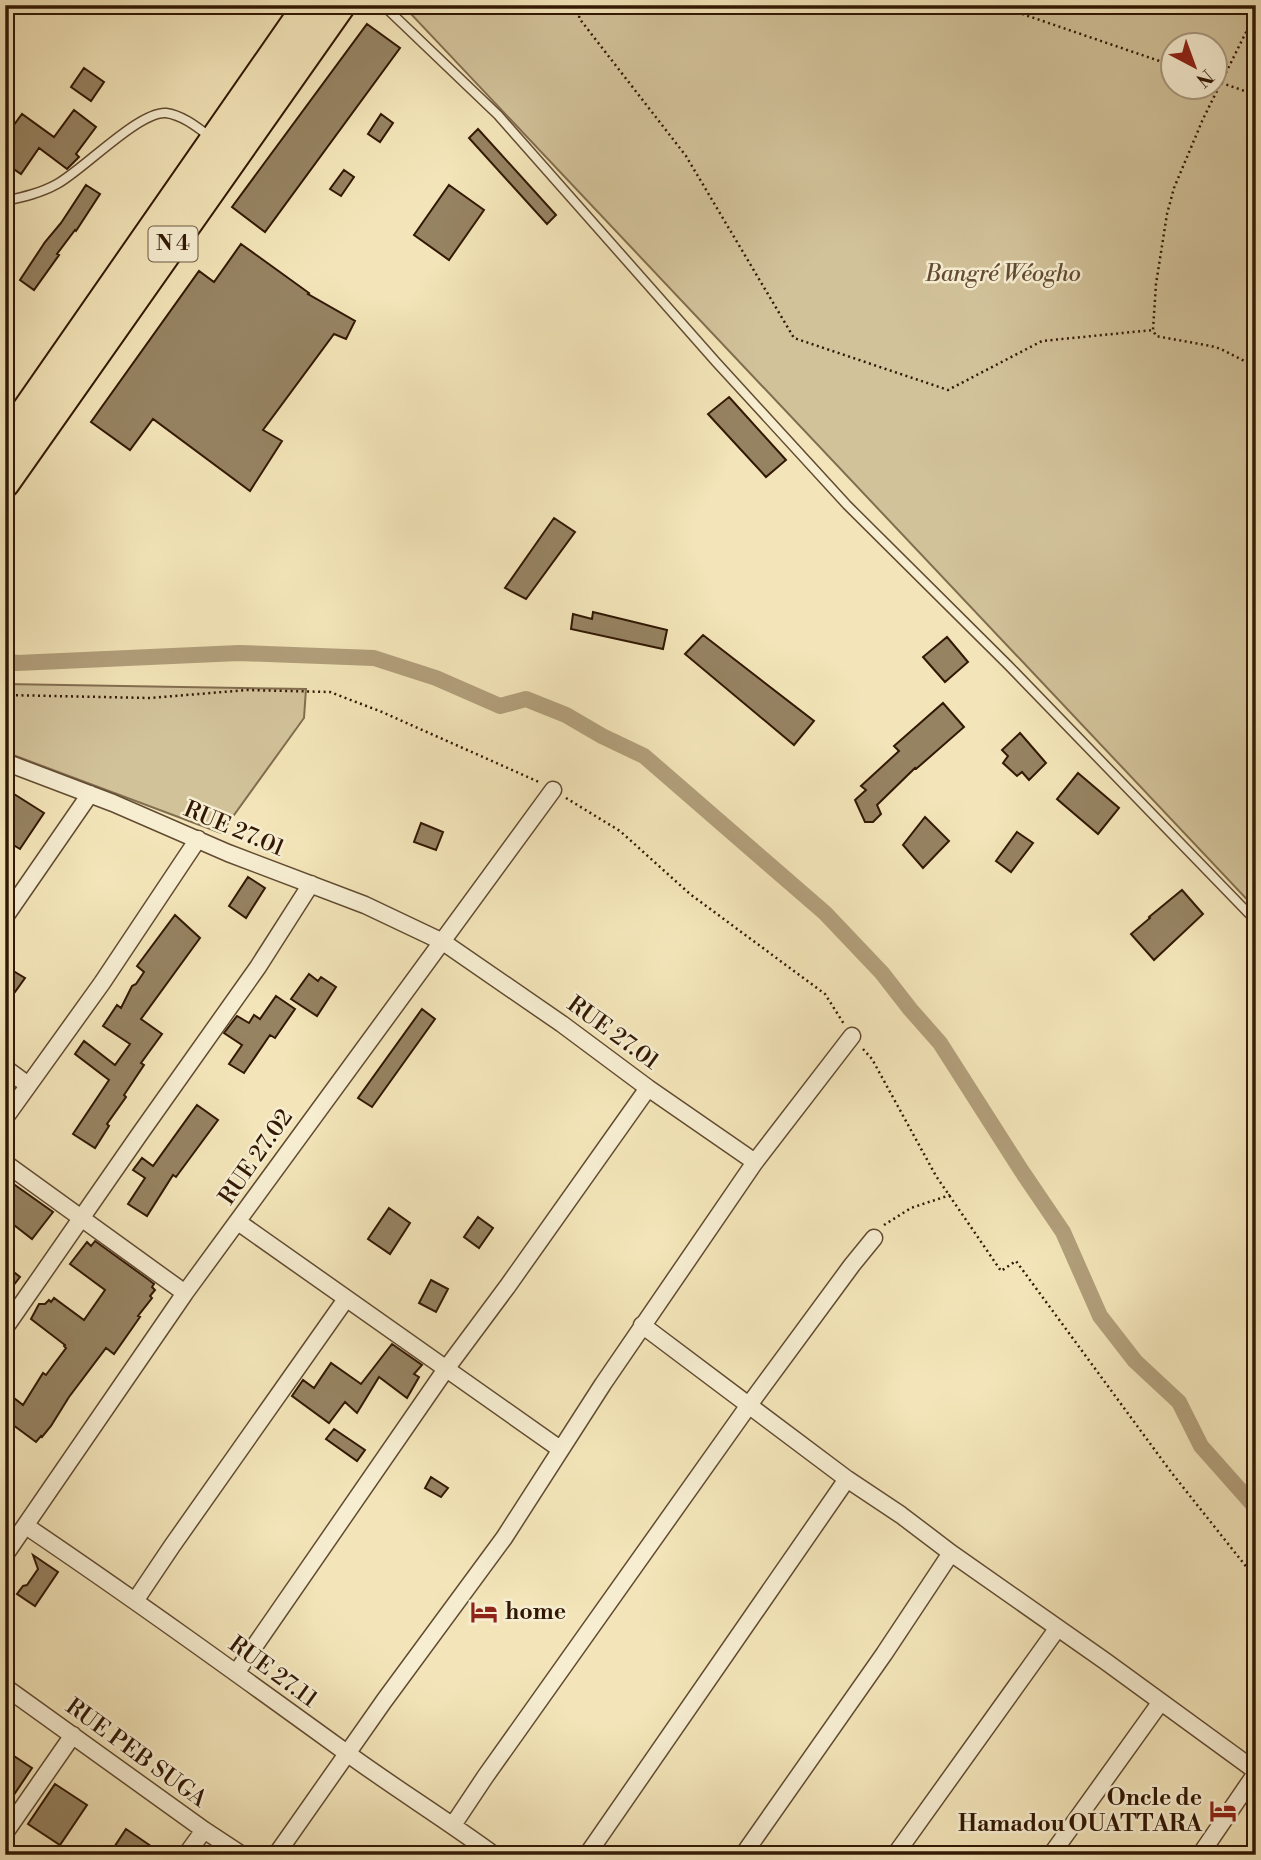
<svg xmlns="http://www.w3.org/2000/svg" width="1261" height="1860" viewBox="0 0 1261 1860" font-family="'Libre Bodoni',serif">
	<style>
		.green { fill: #d2c29a; stroke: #826d4f; stroke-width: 2; fill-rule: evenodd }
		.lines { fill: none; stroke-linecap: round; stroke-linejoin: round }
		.canal { stroke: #b19f7b; stroke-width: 16 }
		.building { fill: #968362; stroke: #321804; stroke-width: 2 }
		.lane-casing { stroke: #624b31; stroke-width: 11 }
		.street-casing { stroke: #624b31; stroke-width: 19 }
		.highway-casing { stroke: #321804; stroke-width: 32 }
		.path { stroke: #321804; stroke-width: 2.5; stroke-dasharray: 2 3.5; stroke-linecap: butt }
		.lane { stroke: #f7eed2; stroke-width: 8 }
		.street { stroke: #f7eed2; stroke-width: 16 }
		.highway { stroke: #f3e5b9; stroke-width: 28 }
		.labels { text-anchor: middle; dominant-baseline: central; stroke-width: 5; stroke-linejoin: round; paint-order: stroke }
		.shield { fill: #f7eed2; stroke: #6d5842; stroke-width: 2 }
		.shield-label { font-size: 21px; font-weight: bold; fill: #321804 }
		.park-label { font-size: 23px; font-style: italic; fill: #624b31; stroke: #f7eed2 }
		.street-label { font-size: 23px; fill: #321804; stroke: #f7eed2 }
		.poi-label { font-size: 23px; font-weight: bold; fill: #321804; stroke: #f7eed2; text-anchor: start }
	</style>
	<rect width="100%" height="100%" fill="#f3e5b9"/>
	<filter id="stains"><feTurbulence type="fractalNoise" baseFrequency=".00286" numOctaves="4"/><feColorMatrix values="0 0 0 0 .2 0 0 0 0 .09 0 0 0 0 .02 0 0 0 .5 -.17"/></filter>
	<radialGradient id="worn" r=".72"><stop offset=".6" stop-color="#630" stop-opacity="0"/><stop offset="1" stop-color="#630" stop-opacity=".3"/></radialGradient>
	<path class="green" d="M415 5H1256V909L410 13ZM1174 46H1216V88H1174Z
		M5 684 306 689 304 718 221 833 5 752Z"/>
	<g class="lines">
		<path class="canal" d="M5 661 17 663 239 653 374 658 436 678 500 706 526 699 566 715 602 736 644 756 825 913 882 973 910 1009 940 1043 1021 1170 1063 1232 1100 1316 1135 1361 1179 1402 1201 1446 1256 1508"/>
	</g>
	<path class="building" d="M367 24 400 48 265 232 232 207Z
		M84 68 104 82 91 101 71 87Z
		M74 110 96 127 76 154 79 157 67 169 39 148 21 174 5 163V137L22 114 54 137Z
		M381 114 393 123 380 142 368 134Z
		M478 129 556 215 547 224 469 138Z
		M344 170 354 177 341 196 330 189Z
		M86 185 100 194 76 231 75 230 57 254 59 255 34 290 20 280 45 242 61 223Z
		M449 185 484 210 449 260 414 235Z
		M241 244 309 293 308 294 355 321 346 339 334 334 263 430 282 441 250 491 153 419 130 450 91 422 199 271 214 282Z
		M729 397 786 460 766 477 708 414Z
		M554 518 575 532 526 599 505 588Z
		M593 612 667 630 663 649 571 629 573 614 592 619Z
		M703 635 814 721 794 745 685 654Z
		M947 637 968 662 945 682 923 657Z
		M943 703 964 727 916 769 915 768 877 805 881 814 873 822H865L855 800 866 790 861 786 899 751 894 746Z
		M1020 733 1046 763 1029 780 1022 772 1017 776 1003 763 1008 756 1002 750Z
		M1078 773 1119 808 1098 834 1057 799Z
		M14 794 44 813 20 849 5 840V808Z
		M925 817 949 841 923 868 903 845Z
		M421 823 443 832 436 850 414 842Z
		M1017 832 1033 843 1011 872 996 861Z
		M248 877 265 888 246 918 229 906Z
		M1182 890 1203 914 1154 960 1131 934 1150 918 1149 917Z
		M175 915 200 938 141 1019 162 1034 141 1063 144 1065 124 1095 126 1097 107 1124 109 1126 95 1148 73 1134 109 1080 75 1054 84 1041 115 1065 130 1044 103 1026 117 1005 121 1008 132 986 136 984 144 972 137 966Z
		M5 966 25 978 5 1006Z
		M309 974 318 981 321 977 336 987 317 1016 291 999Z
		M276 996 295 1009 275 1038 270 1035 244 1073 229 1064 242 1045 224 1033 237 1016 249 1023 254 1015 260 1019Z
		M422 1009 435 1019 372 1107 358 1098Z
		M197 1105 218 1120 176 1177 173 1175 147 1216 128 1204 145 1178 133 1170 142 1158 153 1166Z
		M5 1178 53 1212 32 1239 5 1218Z
		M389 1208 410 1223 390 1254 368 1239Z
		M478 1217 493 1228 479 1248 464 1237Z
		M95 1241 149 1280 154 1284 152 1287 155 1290 150 1296 152 1298 138 1316 140 1317 114 1354 106 1348 69 1397 51 1426 42 1437 41 1436 36 1442 5 1419V1391L23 1405 43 1373 46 1375 66 1348 64 1346 65 1345 31 1319 39 1304H45L49 1300 51 1302 54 1298 84 1320 105 1290 70 1264 87 1242 91 1246Z
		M5 1265 20 1277 5 1296Z
		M431 1280 448 1289 436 1312 419 1303Z
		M392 1344 422 1365 414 1374 419 1377 407 1398 379 1377 357 1413 345 1402 329 1423 292 1396 303 1380 314 1388 331 1363 361 1384Z
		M334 1429 365 1450 357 1461 326 1439Z
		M431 1477 448 1488 441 1497 425 1488Z
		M33 1555 58 1572 35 1606 17 1594 23 1586 27 1585 38 1569Z
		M5 1750 32 1768 5 1808Z
		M55 1784 87 1805 60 1845 28 1824Z
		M126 1829 164 1855H109Z"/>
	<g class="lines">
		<defs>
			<path id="lane" d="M383 5 498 115 716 362 847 505 1008 665 1256 921
				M5 201C23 197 41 193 57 184 83 170 139 111 166 113 182 115 197 127 209 136"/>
			<path id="street" d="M5 762 113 803 228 853 365 905 443 942 562 1024 648 1088 755 1162
				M5 917 90 794
				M5 1068 28 1085
				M5 1118 102 983 198 839
				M5 1163 185 1293
				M238 1222 560 1449
				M642 1325 847 1479 901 1515 951 1553 1105 1661 1256 1771
				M5 1328 139 1135 258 967 311 884
				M26 1526C134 1599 239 1675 344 1751 393 1787 445 1819 494 1855
				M5 1555 185 1293 553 790
				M135 1601 172 1546 346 1299
				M236 1673 446 1369 507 1287 648 1088
				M5 1687 204 1830 242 1855
				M453 1825 485 1777 749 1405 852 1265 874 1238
				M5 1833 73 1735
				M186 1855 204 1830
				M276 1855 384 1701 504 1538 603 1384 755 1162 852 1036
				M587 1855 847 1479
				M743 1855 884 1654 951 1553
				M895 1855 1057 1629
				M1051 1855 1160 1703
				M1200 1855 1256 1773"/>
			<path id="highway" d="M5 441 308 5
				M5 483 341 5"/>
		</defs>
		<use href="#lane" class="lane-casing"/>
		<use href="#street" class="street-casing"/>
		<use href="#highway" class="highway-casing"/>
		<path class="path" d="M581 5 579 18 686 156 794 338 948 390 1042 341 1153 330
			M996 5 1174 66
			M1256 12 1203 119 1174 188 1167 214 1156 284 1153 330 1156 336 1161 337 1211 346 1221 349 1256 367
			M1216 81 1256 95
			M5 695 150 698 247 690 330 692 382 712 539 782
			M566 798 620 831 690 894 825 994 844 1024
			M863 1049 872 1059 936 1176 1001 1271 1016 1261 1171 1472 1256 1579
			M884 1225 911 1208 950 1195"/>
		<use href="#lane" class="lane"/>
		<use href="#street" class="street"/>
		<use href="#highway" class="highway"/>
	</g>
	<defs>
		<symbol id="hotel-bare" viewBox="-9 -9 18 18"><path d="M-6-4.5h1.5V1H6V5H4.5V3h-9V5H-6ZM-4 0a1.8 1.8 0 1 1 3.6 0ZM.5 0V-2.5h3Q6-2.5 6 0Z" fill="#8f2418" stroke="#f7eed2" stroke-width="2.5" paint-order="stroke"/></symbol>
	</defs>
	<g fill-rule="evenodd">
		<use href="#hotel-bare" x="465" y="1593" width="38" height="38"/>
		<use href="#hotel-bare" x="1204" y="1792" width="38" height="38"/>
	</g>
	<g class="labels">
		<rect class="shield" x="148.5" y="226.5" width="49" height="35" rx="5"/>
		<g class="shield-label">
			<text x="173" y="244">N 4</text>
		</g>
		<g class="park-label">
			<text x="1003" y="274">Bangré Wéogho</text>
		</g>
		<g class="street-label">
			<text transform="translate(234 829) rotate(23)">RUE 27.01</text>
			<text transform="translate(613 1033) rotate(36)">RUE 27.01</text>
			<text transform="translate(256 1157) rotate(-55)">RUE 27.02</text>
			<text transform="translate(273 1672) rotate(36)">RUE 27.11</text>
			<text transform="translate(136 1753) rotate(36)">RUE PEB SUGA</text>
		</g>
		<g class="poi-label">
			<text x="505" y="1612">home</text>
			<text x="1202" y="1798" text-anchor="end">Oncle de<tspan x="1202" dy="26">Hamadou OUATTARA</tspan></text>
		</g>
	</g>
	<rect width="1261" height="1860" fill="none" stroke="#f3e5b9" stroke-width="28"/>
	<rect x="7" y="7" width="1247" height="1846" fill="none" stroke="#321804" stroke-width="3.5"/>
	<rect x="14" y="14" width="1233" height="1832" fill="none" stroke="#321804" stroke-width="2"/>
	<g transform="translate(1194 66) rotate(139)"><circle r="33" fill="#f7eed2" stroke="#a89880" stroke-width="2"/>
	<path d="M0-5L12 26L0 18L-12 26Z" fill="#8f2418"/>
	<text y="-10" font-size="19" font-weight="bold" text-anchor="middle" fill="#321804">N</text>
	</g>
	<rect width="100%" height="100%" filter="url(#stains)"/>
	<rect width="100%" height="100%" fill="url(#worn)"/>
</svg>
